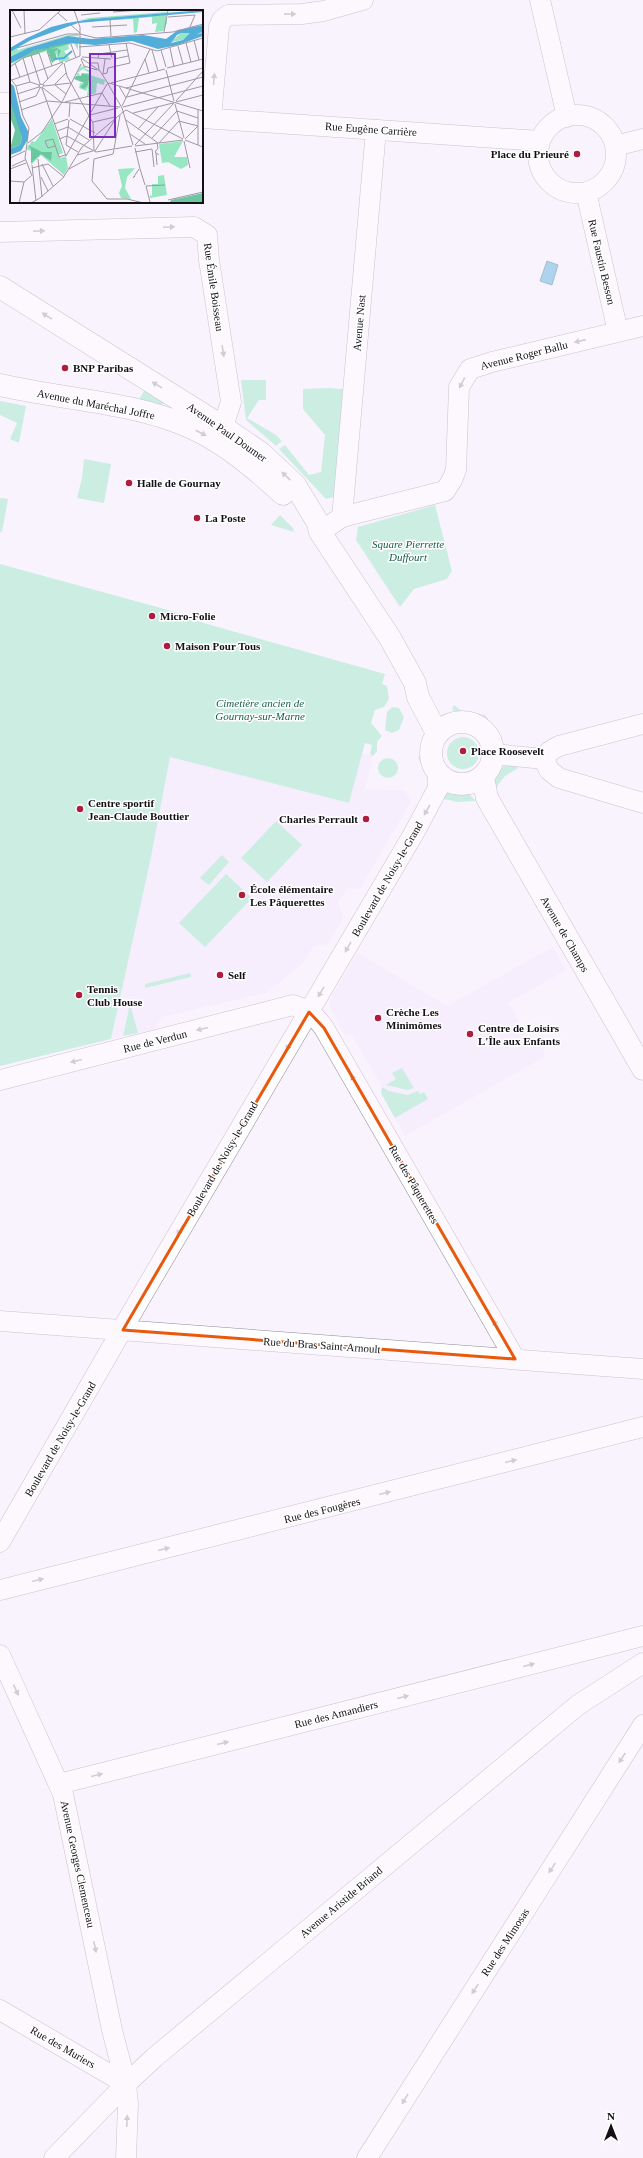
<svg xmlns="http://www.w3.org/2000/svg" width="643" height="2158" viewBox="0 0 643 2158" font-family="'Times New Roman',serif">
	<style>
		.built { fill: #f3e8fc }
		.green { fill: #96e7c2 }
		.water { fill: #52aed9; stroke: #3f7e9e }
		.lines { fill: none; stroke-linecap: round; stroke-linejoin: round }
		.minor-casing { stroke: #928999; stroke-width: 21 }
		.major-casing { stroke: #928999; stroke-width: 23 }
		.minor { stroke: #fff; stroke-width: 20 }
		.major { stroke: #fff; stroke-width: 22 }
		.oneway { fill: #a09fa1 }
		.marked { fill: none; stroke: #e8590c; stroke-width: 3; stroke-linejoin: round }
		.poi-dot { fill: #b01c3d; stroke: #fff; stroke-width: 1.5 }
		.labels { text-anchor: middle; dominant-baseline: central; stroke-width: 3; stroke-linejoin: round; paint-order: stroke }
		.street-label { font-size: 11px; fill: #120f15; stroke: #fff }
		.poi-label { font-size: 11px; font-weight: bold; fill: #120f15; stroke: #fff; text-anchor: start }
		.park-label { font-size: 11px; font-style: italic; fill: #196046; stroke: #fff }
		.inset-river { fill: none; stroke: #52aed9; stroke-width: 2 }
		.inset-road { fill: none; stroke: #9d98a1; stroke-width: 1 }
		.view { fill: #7b2cbf; fill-opacity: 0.15; stroke: #7b2cbf; stroke-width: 2 }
		.inset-edge { fill: none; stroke: #120f15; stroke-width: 2 }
	</style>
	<rect width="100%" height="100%" fill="#f9f3fe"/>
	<path class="built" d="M363 753 373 756 365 789 405 791 411 801 360 889 348 888 338 901 343 919 327 945 319 944 313 947 301 965 266 993 162 1017 154 1029 111 1039 150 862 170 756 348 803Z
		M553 947 566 970 508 1003 531 1042 544 1046V1057L405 1136 381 1093 382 1087 376 1076 352 1035 344 1034 330 1007V1000L358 953 447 1006Z"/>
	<path class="green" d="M241 380H266V400H259L247 418 276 435 282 441 276 446 246 420Z
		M327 388 343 389 335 497 326 499 279 449 285 445 309 475 321 472 325 435 303 409V389Z
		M145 389 165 403 161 405 137 403Z
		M0 401 26 406 19 443 10 439 17 423 0 415Z
		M84 459 111 464 104 503 77 498 82 478Z
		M0 498 8 499 2 532H0Z
		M435 505 452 571 447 579 414 589 400 607 356 540 358 527Z
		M280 515 293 528 294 532 271 525Z
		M0 564 161 608 182 614V617L186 618 385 674 382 684 387 686 389 699 384 707 375 710 371 723 382 736 377 742V751L373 756 370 754 372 745 365 743 349 803 170 757 150 862 111 1039 0 1066Z
		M454 705 460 710 481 717 484 714 493 726 490 728C478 714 464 719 452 709Z
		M392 707 399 708 404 717 399 730 392 733 385 730 387 712Z
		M423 726 428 733 424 755 432 777 430 784 418 757 423 755V743L426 732 421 729Z
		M447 753a16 16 0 1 1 32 0a16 16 0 1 1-32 0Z
		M378 768a10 10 0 1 1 20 0a10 10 0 1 1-20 0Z
		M519 763 518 768 505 776 493 791C493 770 498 766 519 763Z
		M447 788 468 793 476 801 457 802 440 798Z
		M276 821 302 845 267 882 241 858Z
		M222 855 229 862 209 885 200 878Z
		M226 874 252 898 205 947 179 923Z
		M190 973 191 977 145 988V984Z
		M130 1004 138 1033 123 1036Z
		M402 1068 414 1088 407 1090 386 1085 396 1079 392 1073Z
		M382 1087 389 1091 408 1095 418 1091 420 1094 424 1092 428 1099 395 1118 381 1093Z"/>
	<path class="water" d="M547 261 558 265 552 285 540 281Z"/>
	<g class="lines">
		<defs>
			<path id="minor" d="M540 0 567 117
				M0 103H11
				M538 154a39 39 0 1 1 78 0a39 39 0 1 1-78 0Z
				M202 118 540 141
				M211 118 219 27 222 20 228 15 302 14 324 11 363 0
				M615 146 643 139
				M586 192 618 332
				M0 232 194 227 207 235 209 260 231 402 222 430 223 442
				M342 517 376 130
				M320 532 342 517 445 491 452 480 456 470 459 387 470 369 492 362 643 326
				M493 754 544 759
				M544 759 549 770 559 778 643 803
				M544 759 550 751 559 746 643 724
				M0 1080 293 1005C307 1010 316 1016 324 1028L515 1359
				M0 1321 643 1369
				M0 1542 138 1302 414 833 438 788V774
				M0 1590 643 1427
				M0 1655 63 1794 112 2030 126 2084 128 2104 126 2158
				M59 1784 643 1636
				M0 2010 126 2084
				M54 2158 126 2084 155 2057 578 1705 643 1663
				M367 2158 643 1725"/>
			<path id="major" d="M0 287 223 427 261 453 295 485 318 523 320 532 390 638 415 683 418 697 437 733
				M0 385C64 400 132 401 192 428 227 444 255 469 283 494
				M431 753a31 31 0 1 1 62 0a31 31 0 1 1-62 0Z
				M483 777 487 798 643 1069"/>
		</defs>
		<use href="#minor" class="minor-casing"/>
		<use href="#major" class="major-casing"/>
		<use href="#minor" class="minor"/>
		<use href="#major" class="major"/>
	</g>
	<defs><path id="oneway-solid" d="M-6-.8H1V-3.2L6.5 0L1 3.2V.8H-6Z"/></defs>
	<g class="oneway">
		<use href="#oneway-solid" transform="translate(290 14) rotate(-1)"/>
		<use href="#oneway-solid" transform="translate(214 79) rotate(-85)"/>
		<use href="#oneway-solid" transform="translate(169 227) rotate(-2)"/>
		<use href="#oneway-solid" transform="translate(39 231) rotate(-2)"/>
		<use href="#oneway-solid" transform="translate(47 316) rotate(-148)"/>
		<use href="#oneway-solid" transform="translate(580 341) rotate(167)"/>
		<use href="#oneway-solid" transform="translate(223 351) rotate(81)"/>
		<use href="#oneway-solid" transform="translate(462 383) rotate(117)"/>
		<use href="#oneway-solid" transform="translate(157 385) rotate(-148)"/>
		<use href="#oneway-solid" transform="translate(201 433) rotate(27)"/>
		<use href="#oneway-solid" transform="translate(286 476) rotate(-137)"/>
		<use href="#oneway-solid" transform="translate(427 810) rotate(120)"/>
		<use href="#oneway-solid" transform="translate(348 947) rotate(120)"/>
		<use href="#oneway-solid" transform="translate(321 992) rotate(121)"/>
		<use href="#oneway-solid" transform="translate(202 1029) rotate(166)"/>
		<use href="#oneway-solid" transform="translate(289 1045) rotate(120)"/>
		<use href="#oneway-solid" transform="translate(76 1061) rotate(166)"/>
		<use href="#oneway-solid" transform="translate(354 1080) rotate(-120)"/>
		<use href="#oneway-solid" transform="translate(180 1230) rotate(120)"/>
		<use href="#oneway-solid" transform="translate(496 1325) rotate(-120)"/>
		<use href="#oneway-solid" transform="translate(511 1461) rotate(-14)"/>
		<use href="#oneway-solid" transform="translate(385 1493) rotate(-14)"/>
		<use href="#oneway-solid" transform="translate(164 1549) rotate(-14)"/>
		<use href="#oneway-solid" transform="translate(38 1580) rotate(-14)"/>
		<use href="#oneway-solid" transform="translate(529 1665) rotate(-14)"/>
		<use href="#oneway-solid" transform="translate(16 1690) rotate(65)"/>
		<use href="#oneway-solid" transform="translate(403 1697) rotate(-14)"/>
		<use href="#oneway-solid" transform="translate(223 1743) rotate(-14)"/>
		<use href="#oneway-solid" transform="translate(622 1758) rotate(123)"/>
		<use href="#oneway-solid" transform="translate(97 1775) rotate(-14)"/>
		<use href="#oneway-solid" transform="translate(552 1868) rotate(123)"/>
		<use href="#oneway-solid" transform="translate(95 1947) rotate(78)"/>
		<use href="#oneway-solid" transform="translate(475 1989) rotate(123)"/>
		<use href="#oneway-solid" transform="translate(405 2099) rotate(122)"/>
		<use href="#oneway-solid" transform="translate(127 2121) rotate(-88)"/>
	</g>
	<path d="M0 0H643V2158H0ZM309 1012 324 1028 515 1359 123 1330Z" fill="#f9f3fe" fill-opacity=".55" fill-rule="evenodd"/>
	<path class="marked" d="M309 1012 324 1028 515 1359 123 1330Z"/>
	<g class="poi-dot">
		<circle cx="577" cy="154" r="4"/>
		<circle cx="65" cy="368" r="4"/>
		<circle cx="129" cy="483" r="4"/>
		<circle cx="197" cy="518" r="4"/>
		<circle cx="152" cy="616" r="4"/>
		<circle cx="167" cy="646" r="4"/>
		<circle cx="463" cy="751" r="4"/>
		<circle cx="80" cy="809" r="4"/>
		<circle cx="366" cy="819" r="4"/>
		<circle cx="242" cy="895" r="4"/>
		<circle cx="220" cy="975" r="4"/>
		<circle cx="79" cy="995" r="4"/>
		<circle cx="378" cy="1018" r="4"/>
		<circle cx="470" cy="1034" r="4"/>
	</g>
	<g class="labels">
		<g class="street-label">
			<text transform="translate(371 129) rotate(4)">Rue Eugène Carrière</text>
			<text transform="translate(602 262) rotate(77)">Rue Faustin Besson</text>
			<text transform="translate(214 287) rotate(82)">Rue Émile Boisseau</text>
			<text transform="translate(359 323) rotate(-85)">Avenue Nast</text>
			<text transform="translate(524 355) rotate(-14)">Avenue Roger Ballu</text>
			<text transform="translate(96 404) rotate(11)">Avenue du Maréchal Joffre</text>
			<text transform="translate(227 432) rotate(35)">Avenue Paul Doumer</text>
			<text transform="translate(387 879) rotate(-60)">Boulevard de Noisy-le-Grand</text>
			<text transform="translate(565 934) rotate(60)">Avenue de Champs</text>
			<text transform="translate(155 1041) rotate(-14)">Rue de Verdun</text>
			<text transform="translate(222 1159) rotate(-60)">Boulevard de Noisy-le-Grand</text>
			<text transform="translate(414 1184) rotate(60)">Rue des Pâquerettes</text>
			<text transform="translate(322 1345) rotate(4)">Rue du Bras Saint-Arnoult</text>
			<text transform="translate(60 1439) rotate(-60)">Boulevard de Noisy-le-Grand</text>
			<text transform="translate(322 1510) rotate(-14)">Rue des Fougères</text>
			<text transform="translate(336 1714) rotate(-14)">Rue des Amandiers</text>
			<text transform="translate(78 1864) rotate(78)">Avenue Georges Clemenceau</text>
			<text transform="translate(341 1902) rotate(-40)">Avenue Aristide Briand</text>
			<text transform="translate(505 1942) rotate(-57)">Rue des Mimosas</text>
			<text transform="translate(63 2047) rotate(30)">Rue des Muriers</text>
		</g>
		<g class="poi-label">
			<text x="569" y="154" text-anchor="end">Place du Prieuré</text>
			<text x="73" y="368">BNP Paribas</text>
			<text x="137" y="483">Halle de Gournay</text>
			<text x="205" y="518">La Poste</text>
			<text x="160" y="616">Micro-Folie</text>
			<text x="175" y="646">Maison Pour Tous</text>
			<text x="471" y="751">Place Roosevelt</text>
			<text x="88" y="803">Centre sportif<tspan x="88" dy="13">Jean-Claude Bouttier</tspan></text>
			<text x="358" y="819" text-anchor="end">Charles Perrault</text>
			<text x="250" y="889">École élémentaire<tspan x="250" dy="13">Les Pâquerettes</tspan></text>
			<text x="228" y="975">Self</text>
			<text x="87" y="989">Tennis<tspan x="87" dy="13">Club House</tspan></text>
			<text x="386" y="1012">Crèche Les<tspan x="386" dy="13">Minimômes</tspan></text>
			<text x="478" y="1028">Centre de Loisirs<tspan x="478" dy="13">L'Île aux Enfants</tspan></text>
		</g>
		<g class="park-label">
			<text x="408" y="544">Square Pierrette<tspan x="408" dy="13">Duffourt</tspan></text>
			<text x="260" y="703">Cimetière ancien de<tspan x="260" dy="13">Gournay-sur-Marne</tspan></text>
		</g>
	</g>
	<g transform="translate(10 10)">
		<rect width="193" height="193" fill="#f9f3fe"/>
		<path d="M156 2 158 3 69 10 79 8ZM156 5 157 13 153 21 145 22 147 13 142 14V7L129 8 127 22 124 23 123 9 69 12ZM171 23H181L173 30 161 32ZM68 24 69 26 55 27 20 37 0 47V42L6 37 8 40 58 25ZM65 33H68V40L64 33 58 35 59 39 54 41 60 49 50 53 44 39 13 48 0 56 10 47 39 37ZM72 54 71 58 73 56 78 58H74L81 61 80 65 95 70 94 75 87 73 86 83 77 86 78 77 76 81 69 78 70 73H74L71 77 74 78 78 75 80 65 73 63H80L73 59 66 64 69 63 70 66 72 63 71 66 70 67 66 65ZM42 109 53 143 48 145 51 148 56 146 58 158 54 165 31 145 21 155V141L16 139 22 131 25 132ZM173 131 164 147H177L178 155 171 159 158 152 152 153 149 134ZM125 158 117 167 115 178 121 189 111 188 109 183 112 176 108 159ZM154 165 157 185 140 188V185L142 186V174H148V166Z" fill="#96e7c2"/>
		<path d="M58 32H67L40 39 47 38 51 41 48 47V40L45 41 47 49 42 53 37 40 4 50 25 40ZM72 63 80 65 78 75 74 79 70 77 74 73 64 69 66 66H71ZM0 81 12 128 10 135 0 139 5 120 0 107ZM18 135 32 142H42L41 151 31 144 21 153V139ZM193 183V193L160 192 161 190Z" fill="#6bc79f"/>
		<path d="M193 0V2L68 13 21 30 0 42V38L17 28 41 17 57 13 81 9ZM193 15V22L186 24 193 23V26L168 35 148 39 122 31 86 35 58 33 25 40 0 54V47L18 38 58 26 81 29 133 25 156 29 168 20ZM171 23H180L173 30 161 33 167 25ZM0 73 4 76 11 107 18 121V129L11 141 0 145V139L10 135 12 128 1 93Z" fill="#52aed9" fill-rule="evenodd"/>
		<path class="inset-river" d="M44 49 54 48 62 41M0 50 23 39 39 37M0 76 15 128 12 136 0 142"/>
		<path class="inset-road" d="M2 0 11 18M14 0 15 24M64 0 70 17V46M103 2 130 0M48 3 57 11M71 5 90 3M158 7 185 5 180 17M100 10 101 26M61 15 70 23M82 17 117 15M154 22 158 0M0 27 29 20 51 0M184 30 189 50M176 33 181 52M61 34 66 48M99 35 102 48M168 36 173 54M69 37 120 33 147 41 193 28M7 38 57 24H70L86 28 163 22 193 14M160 38 164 57M142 40 148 61M151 40 156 57M37 41 42 56M21 45 30 74M72 47 101 49M13 48 20 72M71 48 90 61 97 72M88 48 89 44 117 40M71 49 74 56 87 60M104 49 118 46M135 49 139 63M55 52 70 46M5 53 10 67M54 53 57 66 83 113 84 141M79 53H88L89 60M0 57 13 48 29 43 38 69M157 58 193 49M156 60 164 91M93 64 97 63 98 58 120 53 116 33M93 64 95 49M0 68 6 76 13 106 19 118 15 148 22 166M2 70 53 52M99 73 163 92M101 73 155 59M33 74 53 53M45 74 56 63M99 74 97 72 112 98 123 135M45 75 56 84M6 76 20 72 29 75M34 76 61 73M109 76 116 88M32 78 29 77 30 74 34 75 32 78 56 146M33 78 51 92M116 78 193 58M92 83 100 96M7 84 29 77M117 87 193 67M166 91 193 61M9 92 26 86 30 78M52 92 71 54M55 92 92 83M163 92 193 101M166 92 193 85M165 94 174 128M112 96 140 39M113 97 193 76M188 99V135M11 100 37 91 110 97M113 102 116 100 173 129M123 103 163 93M80 105 108 98M59 107 60 93M60 109 85 123M116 110 148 133M83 112 105 107M44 114 58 109M128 119 148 97M47 121 58 117 79 130M120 124 135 134M142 128 167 101 188 108M49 129 57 126 86 142 122 136M175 129 188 116M175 130 193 137M174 131 180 158M18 133 32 122 52 92M147 133 148 138 145 142 149 145M149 133 169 111 188 116M56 135 59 110M56 135 68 142M125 135 164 93M45 136 38 138 35 131 43 129 49 147 55 145M125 136 173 130M125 138 130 159M104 139 110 105M104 140 103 144 84 149 82 171 97 189H117L134 193M85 141 106 108M125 142 142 139 144 157M146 143 147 155M67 145 83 141M56 146 97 74M0 148 15 141M28 149 32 187M32 154 43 176M22 155 26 191M2 156 15 150M22 158 38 154 54 167M0 159 16 153M59 159 79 148M130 159 135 175M125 166 123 168 129 159M31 167 38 181M0 171 14 172M136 176 155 175M136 176 140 192M158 190 193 182M9 193 14 172 21 166M21 193 30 188 53 168 72 137 113 102M96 193H116"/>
		<path class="view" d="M80 44H105V127H80Z"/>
		<rect width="193" height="193" class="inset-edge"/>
	</g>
	<g transform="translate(611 2126)" stroke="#ffffff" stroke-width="3" paint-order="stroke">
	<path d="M0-3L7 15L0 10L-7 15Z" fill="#120f15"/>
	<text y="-6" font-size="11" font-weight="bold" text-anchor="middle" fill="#120f15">N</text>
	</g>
</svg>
